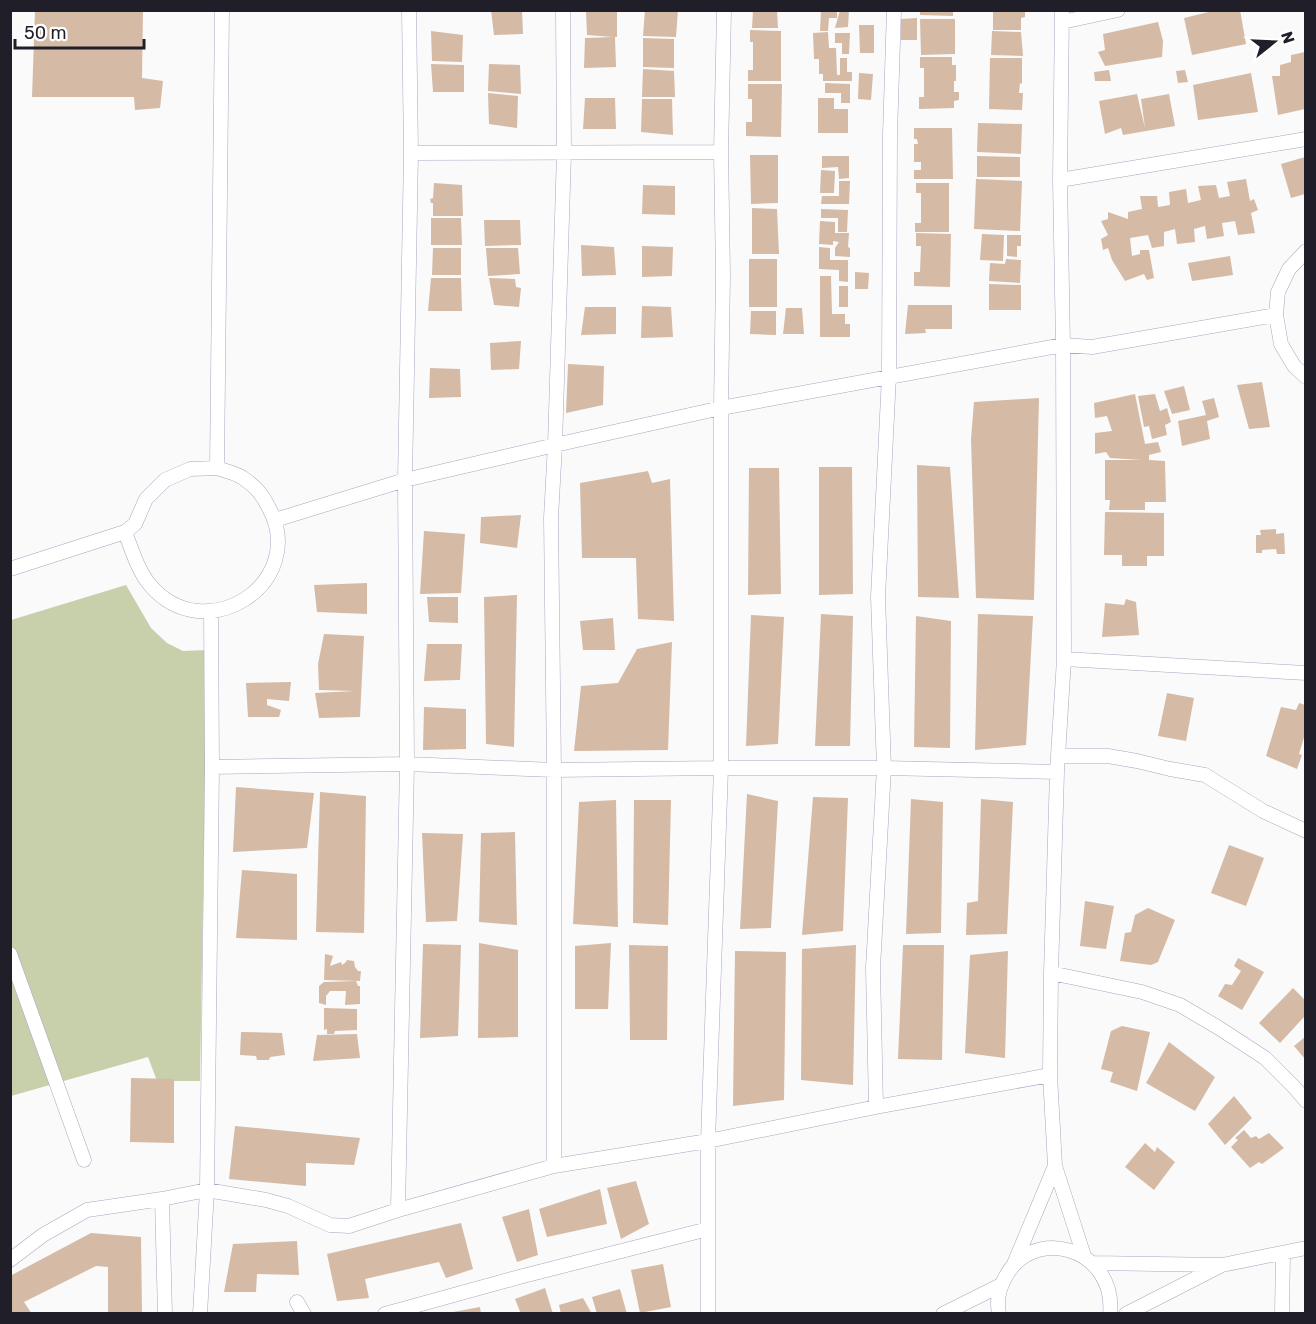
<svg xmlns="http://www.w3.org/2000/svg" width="1316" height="1324" viewBox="0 0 1316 1324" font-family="Rubik,sans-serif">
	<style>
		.green { fill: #c7cfab }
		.building { fill: #d5baa6 }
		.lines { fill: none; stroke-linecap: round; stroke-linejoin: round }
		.street-casing { stroke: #aca4c1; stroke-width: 15 }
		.street { stroke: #fff; stroke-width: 14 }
	</style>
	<rect width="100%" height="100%" fill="#fafafa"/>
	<path class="green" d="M126 585 151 628 167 643 183 651 207 650 200 1081H157L148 1057 11 1096V620Z"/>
	<path class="building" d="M35 10H143L142 78 163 81 160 108 135 110 134 97H32Z
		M491 10H522L523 34 494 35Z
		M586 10H617V37H615L616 67 584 68 585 38 613 37 587 35Z
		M645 10H678L676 37 643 36Z
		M753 10H777L778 28H752Z
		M821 10H837V18H829L828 31H820Z
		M840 10H849L848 27 835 28Z
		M920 10H953V16L920 15Z
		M993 10H1025V17L1021 18V30H993Z
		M1217 10H1240L1246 44 1192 55 1184 18Z
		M917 18V40H901V19Z
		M920 19H955V54L921 55Z
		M1158 22 1163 41 1162 57 1105 66 1098 52 1105 50 1103 34Z
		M859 25H874V53H860Z
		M750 30 781 31V81H748V70H753V42H750Z
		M431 31 463 35 462 62 432 61Z
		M992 31 1021 32 1023 56 991 55Z
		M828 32 829 48H836L837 75H840V58H847V72H852V81H823V74H819V59H814L813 33Z
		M835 33H850L849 54H842V43H835Z
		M643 38 674 39V68L643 67Z
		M1305 52V109L1278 115 1272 76H1280V65L1291 62V55Z
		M920 57H952V65H956V81H954V92H959V100L954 101V108L919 109V97H924V68H920Z
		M990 58H1022V84L1020 83 1019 93H1023L1022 110 989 109Z
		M431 64 464 65V92H433Z
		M489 64 520 65 521 94 488 91Z
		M643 69 674 71 675 97H642Z
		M1109 70 1111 81H1095L1094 72Z
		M1185 70 1188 82 1178 83 1176 71Z
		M859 73 873 74 871 100 858 99Z
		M1251 73 1258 112 1198 120 1193 85Z
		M825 83 850 84V103H841V93H825Z
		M748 84H782L781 137 746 136V122H752V99H748Z
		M488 93 518 96 517 128 489 124Z
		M1137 94 1145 128 1141 99 1169 94 1175 126 1123 135 1121 128 1105 134 1099 101Z
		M585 98H615L616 129H583Z
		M818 98H834V109H848V133H818Z
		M642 99H672L673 135 641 132Z
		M978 123 1022 124 1021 154 977 152Z
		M914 128H952L953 179H914V170H921V162H914V144H918L917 139H914Z
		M750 155H778V203L751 204Z
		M822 156H849V178L839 179 838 167 822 168Z
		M977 156 1020 157V177H977Z
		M1305 157V194L1291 198 1281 164Z
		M821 170 835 171 834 193H820Z
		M976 179 1022 181 1020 231 974 229Z
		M1246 179 1250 201 1254 199 1258 210 1251 213 1255 233 1238 235 1235 221 1222 223 1224 236 1207 239 1205 226 1194 229 1195 242 1177 244 1175 229 1164 232V246L1152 248 1148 235 1130 238 1132 256 1140 254V250H1149L1154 278 1147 280 1144 274 1125 281 1112 260 1108 248 1103 250 1101 239 1108 235 1101 221 1108 219V212L1128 219V212L1142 209 1140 196H1157L1158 207 1170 205 1169 192 1186 189 1188 203 1201 200 1198 186 1216 185 1219 198 1230 196 1227 182Z
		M839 181H850L849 204H821L822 196H839Z
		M434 183 462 185 463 216H433V203H431L430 199 433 198Z
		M916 183H949V232H915V223H921V193H916Z
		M643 185 675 186V215L642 214Z
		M752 208 777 209 779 254H752Z
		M821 209 848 210 847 232H838V218H821Z
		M431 218H461L462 245H431Z
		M484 220H520L521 245 485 246Z
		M820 221 835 222V233H849L848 247 850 248V257L835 256V248L839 242 833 241V245L819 244Z
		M916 233 951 234 950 287 914 286V272H920L921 246H916Z
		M982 234 1004 235 1003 261 980 260Z
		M1007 235H1021V246H1017V257L1007 256Z
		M581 245 614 247 616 275 582 276Z
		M642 246 673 247 672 276 642 277Z
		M819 247 830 248V260H848V282L839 281V270L819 269Z
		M433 248H461V275H432Z
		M486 248H518L520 274 488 276Z
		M1230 256 1233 275 1192 281 1188 263Z
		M749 259H777V307H749Z
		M1006 259 1021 260 1020 283 989 281 990 263 1005 264Z
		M855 272 869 273 868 289H855Z
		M820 276H831L832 314H845V324H850V337H820Z
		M431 278H461L462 311H428Z
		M489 278 515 279 516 287 521 288 519 307 494 305Z
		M989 284 1021 285V310H989Z
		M839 286H848V307H839Z
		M908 305H952V329H925L926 333 905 334Z
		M642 306 671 307 673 337 641 338Z
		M585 307H616V334L581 335Z
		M786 308H802L804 334H783Z
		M751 311H776V335L750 334Z
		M521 341 519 369 491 370 490 343Z
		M568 364 604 366 603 405 566 413Z
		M430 368 460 369 461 397 429 398Z
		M1262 382 1270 427 1249 429 1237 385Z
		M1184 386 1190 410 1172 414 1164 391Z
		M1135 394 1145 444 1158 442 1161 452 1149 455V460L1165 461 1166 502H1145V510H1109L1110 500H1105V460H1141L1110 458 1106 452 1095 454V433L1112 431 1107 416 1095 418 1094 403Z
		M1155 394 1160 411 1167 408 1171 422 1165 425 1167 435 1152 439 1149 426 1144 427 1138 396Z
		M1039 398 1034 600 976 598 971 439 974 402Z
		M1214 398 1219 417 1207 421 1210 439 1182 446 1178 421 1206 415 1202 401Z
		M917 465 950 467 959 598 918 597Z
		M819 467H852L853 594 819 595Z
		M749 468H779L781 594 748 595Z
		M648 471 652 483 670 479 674 621 638 619 636 558H582L580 483Z
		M1105 512 1164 513V556H1147V566H1122V555H1104Z
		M521 515 517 548 480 543 481 517Z
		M1276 529V534L1284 533 1285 554H1277L1276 549 1262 550V553H1256V535H1261L1260 530Z
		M424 531 465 534 461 593 420 594Z
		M367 583V614L317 612 314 585Z
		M517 595 514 747 486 744 484 597Z
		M427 597H458V623L429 622Z
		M1126 599 1136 602 1139 635 1102 637 1105 603 1124 605Z
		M821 614 853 616 850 746H815Z
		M978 614 1033 616 1026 745 975 750Z
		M751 615 784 617 778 744 746 746Z
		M916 616 951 621 950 748 914 747Z
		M613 618 615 650H583L580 621Z
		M324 634 364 636 360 717 319 718 315 693 355 691 319 690 318 664Z
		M672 642 668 750 574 751 581 686 618 683 637 649Z
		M427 644H462L460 680 424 681Z
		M291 682 289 701 267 699V705L281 710 279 717H248L246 683Z
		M1167 693 1194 698 1186 741 1158 736Z
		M1299 703 1305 705V734L1299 754 1302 755 1297 769 1266 756 1281 707 1296 710Z
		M424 707 466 709V749L423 750Z
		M236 787 314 793 307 848 233 852Z
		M320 792 366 796 364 933 316 932Z
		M747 794 778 801 771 928 740 929Z
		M813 797 848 798 843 931 802 935Z
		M911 799 943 802 941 933 906 934Z
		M981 799 1013 802 1007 934 966 935 967 903 978 901Z
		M616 800 618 927 573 924 579 802Z
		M634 800H671L668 925 633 923Z
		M515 832 517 925 479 922 481 833Z
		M422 833 463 834 457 921 426 922Z
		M1229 845 1264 858 1246 906 1211 893Z
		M242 870 297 874V940L236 938Z
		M1085 901 1114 906 1106 949 1080 946Z
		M1148 908 1175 920 1158 962 1151 965 1120 961 1125 933 1131 932 1135 915Z
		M479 943 518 950V1037L478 1038Z
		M611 943 608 1009H575V946Z
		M423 944 461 945 458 1036 420 1038Z
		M629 945 668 946 667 1040H630Z
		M856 945 853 1085 801 1080 802 949Z
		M903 945H944L942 1060 898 1059Z
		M735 951 786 952 784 1100 733 1106Z
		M1008 951 1005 1058 965 1053 970 955Z
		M325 954 333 956 330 966 341 962 342 965 345 963 347 960 354 961 355 967 358 971H361L360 981 324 980Z
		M1238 958 1264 972 1242 1010 1218 996 1225 984 1232 985 1241 971 1234 966Z
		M356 981 358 986H360V1004L345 1005 346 991H330L326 996V1005L319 1003V986L324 982Z
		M1293 988 1305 1000V1016L1280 1043 1259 1023Z
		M324 1008 357 1009V1030L335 1031 334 1034H327V1029L324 1030Z
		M1122 1026 1150 1032 1137 1091 1110 1082 1113 1072 1101 1069 1111 1031Z
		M241 1032 282 1033 285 1055 270 1057 269 1060H257L256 1056 240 1055Z
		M357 1034 360 1058 313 1061 317 1035Z
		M1305 1037V1059L1294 1046Z
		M1169 1042 1215 1077 1195 1111 1146 1083Z
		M131 1078 174 1079V1143L130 1142Z
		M1234 1096 1252 1118 1225 1145 1208 1124Z
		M235 1126 360 1138 354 1165 306 1163V1186L229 1179Z
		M1244 1130 1251 1138 1256 1136 1259 1139 1269 1133 1284 1148 1262 1164 1259 1162 1250 1168 1231 1147 1238 1140 1235 1138Z
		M1145 1143 1155 1152 1157 1147 1175 1162 1154 1190 1125 1167Z
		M636 1181 649 1224 621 1239 607 1188Z
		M600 1189 607 1224 547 1237 539 1209Z
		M529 1209 538 1255 517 1262 502 1217Z
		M461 1223 473 1269 446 1278 439 1262 365 1279 369 1298 337 1301 327 1254Z
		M91 1233 141 1237 142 1314H108V1267L96 1266 24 1302 32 1314H10V1276Z
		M297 1241 299 1275 257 1274 256 1292H224L233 1244Z
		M663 1264 671 1307 640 1313 631 1270Z
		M545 1288 553 1314H521L515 1299Z
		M620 1289 627 1314H597L592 1297Z
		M583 1298 592 1314H561L559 1305Z
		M480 1307 481 1314H453V1312Z"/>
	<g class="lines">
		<defs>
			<path id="street" d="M1062 10 1060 180 1063 345 1064 659 1057 772 1051 973 1050 1075 1055 1166 1084 1256
				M1062 22 1118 10
				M411 153 721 152
				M1060 180 1306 139
				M1306 251 1289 269 1278 292 1276 315 1281 344 1294 366 1306 377
				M217 468C225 471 236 473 243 478 256 487 262 494 269 508 309 583 205 650 150 585 138 571 132 550 125 532L135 524 146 499 165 480 190 469Z
				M217 468 222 10
				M275 520 405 480 555 445 721 408 1063 345 1092 347 1276 315
				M10 569 125 532
				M1064 659 1306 673
				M1058 756H1108L1137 761 1170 769 1205 775 1263 811 1306 831
				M212 767 407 764 554 770 721 768H884L1057 772
				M10 954 84 1160
				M1051 973 1142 992 1180 1005 1219 1028 1265 1058 1295 1088 1306 1101
				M876 1107 873 968 884 768 878 597 889 376 890 134 894 10
				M554 1166V770L551 518 555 445 564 153 563 10
				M162 1199 207 1190 266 1200 288 1206 330 1225 349 1226 398 1210 554 1166 708 1141 876 1107 1050 1075
				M398 1210 407 764 405 480 411 153 409 10
				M10 1260 43 1235 87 1210 162 1199 165 1314
				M1092 1263 1222 1265 1306 1248
				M1014 1264 1055 1166
				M297 1302 304 1314
				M200 1314 207 1190 212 767 211 611
				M385 1314 523 1276 708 1229
				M708 1314V1141L721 768V408L723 274 721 152 724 10
				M943 1314 1001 1285
				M999 1314C997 1303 998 1292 1003 1282 1029 1222 1117 1247 1110 1314
				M1126 1314 1220 1266
				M1282 1314 1283 1253"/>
		</defs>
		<use href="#street" class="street-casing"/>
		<use href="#street" class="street"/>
	</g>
	<rect width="1316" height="1324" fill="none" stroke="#201e28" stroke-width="24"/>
	<g transform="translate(1274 42) rotate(72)" stroke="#ffffff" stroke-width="4.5" paint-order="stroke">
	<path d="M0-4.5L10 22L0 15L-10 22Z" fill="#201e28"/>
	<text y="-9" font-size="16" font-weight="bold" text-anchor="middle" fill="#201e28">N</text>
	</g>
	<path d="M15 39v9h129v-9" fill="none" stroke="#201e28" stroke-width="3"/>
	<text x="24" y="39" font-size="18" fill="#201e28" stroke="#ffffff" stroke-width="4.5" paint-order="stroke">50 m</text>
</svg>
